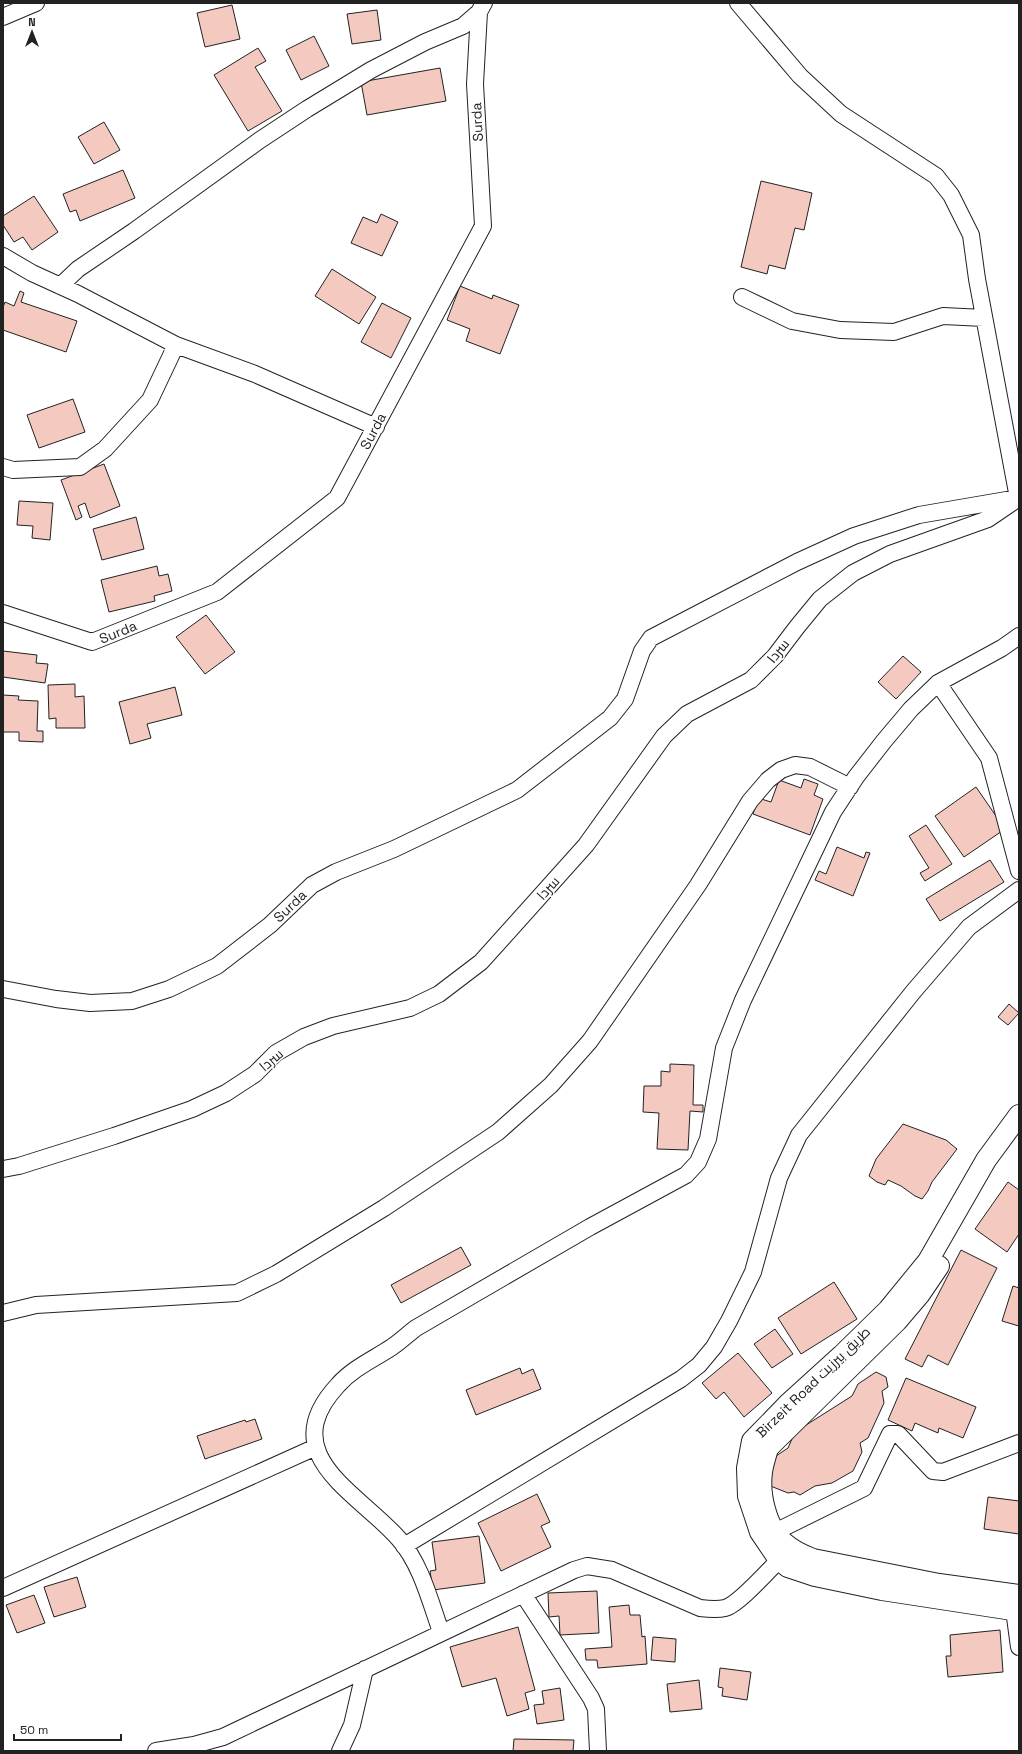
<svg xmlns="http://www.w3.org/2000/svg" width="1022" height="1754" viewBox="0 0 1022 1754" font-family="'Space Grotesk',Cairo,sans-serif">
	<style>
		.building { fill: #f3c9c0; stroke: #222 }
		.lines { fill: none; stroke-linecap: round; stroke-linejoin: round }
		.minor-casing { stroke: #222; stroke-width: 18 }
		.major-casing { stroke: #222; stroke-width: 22 }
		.minor { stroke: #fff; stroke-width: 16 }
		.major { stroke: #fff; stroke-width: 20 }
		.labels { text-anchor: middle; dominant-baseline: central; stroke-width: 3; stroke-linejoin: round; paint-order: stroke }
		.street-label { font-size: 14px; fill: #222; stroke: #fff }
	</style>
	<rect width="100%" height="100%" fill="#fff"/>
	<path class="building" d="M232 5 240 39 205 47 197 13Z
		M377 10 381 40 352 44 347 14Z
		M314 36 329 66 301 80 286 50Z
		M258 48 266 61 255 67 282 111 248 131 214 75Z
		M440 68 446 101 367 115 361 82Z
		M104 122 120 150 94 164 78 137Z
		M123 170 135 198 80 221 76 210 70 212 63 194Z
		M761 181 812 193 804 230 795 228 785 269 769 265 767 274 741 267Z
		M34 196 58 232 32 250 23 237 14 242 3 225V216Z
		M381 214 398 222 382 256 351 243 363 217 377 223Z
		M332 269 376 297 359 324 315 296Z
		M460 286 492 299 493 295 519 305 500 354 466 341 470 329 447 320Z
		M20 291 24 293 21 302 77 321 66 352 3 330V307L5 302 14 306Z
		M382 303 411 318 391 358 361 342Z
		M73 399 85 432 39 448 27 415Z
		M104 464 120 506 90 518 85 503 78 506 82 517 76 520 61 480Z
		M19 501 53 503 50 540 32 538 33 526 17 525Z
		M136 517 144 549 102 560 93 529Z
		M157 566 159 576 168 574 172 591 154 596 155 601 109 612 101 580Z
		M206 615 235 652 205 674 176 637Z
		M3 651 37 655 36 663 48 664 45 683 3 677Z
		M903 656 921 672 896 699 878 682Z
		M75 684V697L84 696 85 728H56V718L49 719 48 685Z
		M175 687 182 715 147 724 151 738 130 744 119 702Z
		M3 695 19 696 18 700 38 701 37 731H43V742L19 741V732H3Z
		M804 779 818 784 814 795 823 799 810 835 753 814 758 798 771 802 779 780 801 788Z
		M976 787 1005 829 964 857 935 816Z
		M926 825 952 864 925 881 920 873 929 868 909 836Z
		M837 847 864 858 866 852 870 853 853 896 815 880 819 871 826 874Z
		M990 860 1004 882 940 921 926 899Z
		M1009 1004 1019 1013 1008 1025 998 1017Z
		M670 1064 694 1065 693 1105H703V1112L690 1111 688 1150 657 1149 659 1113 643 1112 644 1086H661V1071L670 1072Z
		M903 1124 946 1140 957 1149 932 1182 928 1191 922 1199 915 1196 901 1186 888 1180 885 1185 877 1182 869 1176 876 1159Z
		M1008 1182 1019 1190V1234L1007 1252 975 1229Z
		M461 1247 471 1265 401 1303 391 1285Z
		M961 1250 997 1268 948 1365 928 1355 922 1367 905 1359Z
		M834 1282 857 1319 801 1354 778 1318Z
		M1013 1286 1019 1288V1326L1002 1321Z
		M775 1329 793 1354 772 1368 754 1344Z
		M738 1353 772 1393 744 1417 724 1392 716 1399 702 1383Z
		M520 1368 522 1374 533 1369 541 1389 476 1415 466 1390Z
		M876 1372 886 1377 888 1387 882 1391 884 1403 868 1438 860 1443 862 1452 853 1471 832 1483 815 1486 800 1495 794 1492 788 1493 768 1485 776 1456 788 1448 795 1432 852 1396 858 1384Z
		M906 1378 976 1407 963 1438 939 1428 938 1433 915 1423 912 1431 888 1420Z
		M255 1419 262 1439 205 1459 197 1436 245 1420 246 1422Z
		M537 1494 550 1522 541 1526 551 1547 501 1571 478 1523Z
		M988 1497 1019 1501V1534L984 1529Z
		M479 1536 485 1583 433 1590 430 1571 436 1570 432 1542Z
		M77 1577 86 1607 54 1617 44 1587Z
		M597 1591 599 1633 560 1635 559 1616 549 1617 548 1593Z
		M34 1595 45 1623 17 1633 6 1605Z
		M629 1605 630 1615H640L642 1637 645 1636 647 1664 598 1668 597 1660H586L585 1649 612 1647 609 1607Z
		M518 1627 535 1690 525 1693 529 1709 507 1716 496 1678 462 1687 450 1647Z
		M1000 1630 1003 1672 948 1677 946 1656H951L950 1635Z
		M653 1637 676 1639 675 1662 651 1660Z
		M720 1668 751 1672 747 1700 722 1696 723 1688 718 1687Z
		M699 1680 702 1709 670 1712 667 1684Z
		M560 1688 564 1720 537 1724 534 1705 544 1704 542 1691Z
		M514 1739 574 1740 573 1751H513Z"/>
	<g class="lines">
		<defs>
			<path id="minor" d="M3 17 36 3
				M3 256 32 273 78 294 176 345 255 374 376 427
				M60 286 78 269 134 231 260 140 307 109 371 70 425 42 463 26 479 12
				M742 297 792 321 840 330 894 332 943 316 984 318
				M3 467 13 470 80 467 105 449 150 400 176 345
				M3 613 92 642 217 592 337 498 483 226 475 84 479 12 484 3
				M938 683 989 758 1019 871
				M3 989 56 999 90 1003 132 1001 169 989 217 966 270 925 312 885 336 872 394 849 517 790 610 718 625 699 642 651 651 638 797 562 854 536 919 515 1018 498 977 279 971 235 951 195 936 176 841 114 800 76 738 3
				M3 1169 19 1166 114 1136 192 1109 226 1093 255 1074 276 1053 304 1037 333 1026 410 1008 439 994 481 962 586 845 664 736 687 714 751 680 775 656 797 627 820 599 853 573 890 554 988 519 1013 502
				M3 1313 36 1305 237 1293 276 1274 384 1208 498 1132 551 1085 590 1041 698 885 750 801 768 780 781 770 795 765 810 767 850 787
				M775 1532 864 1488 890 1434H898L933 1471 943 1472 1019 1443
				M404 1546 681 1379 699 1365 714 1347 729 1321 753 1272 779 1178 799 1135 913 992 969 927 1019 890
				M3 1588 316 1447
				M523 1594 591 1698 596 1709 598 1751
				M1014 1610 1019 1647
				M441 1632C430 1601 421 1564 399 1539 358 1492 273 1455 338 1385 353 1368 374 1359 392 1347 401 1341 408 1334 416 1328L590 1227 686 1175 698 1162 708 1139 724 1048 743 1000 833 812 856 777 884 741 911 709 938 683 1002 648 1019 636
				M156 1751 194 1745 223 1737 574 1570 587 1566 612 1570 700 1608C708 1609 717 1610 725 1608 738 1605 768 1571 779 1560
				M340 1751 352 1725 365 1669"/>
			<path id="major" d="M1019 1115 986 1160 928 1261 888 1310 842 1355 788 1404 752 1441 747 1468 748 1496 760 1532 779 1560 788 1567 815 1576 882 1590 1019 1611
				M939 1266 920 1294 897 1321 768 1448C766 1456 763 1464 762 1472 759 1494 766 1526 783 1542 792 1550 802 1555 813 1559L939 1584 1019 1595"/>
		</defs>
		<use href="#minor" class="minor-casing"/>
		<use href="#major" class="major-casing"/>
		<use href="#minor" class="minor"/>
		<use href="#major" class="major"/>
	</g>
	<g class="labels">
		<g class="street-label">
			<text transform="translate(477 122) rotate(-93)">Surda</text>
			<text transform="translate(373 431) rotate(-62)">Surda</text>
			<text transform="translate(118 632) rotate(-22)">Surda</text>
			<text transform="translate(778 651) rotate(-51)">سردا</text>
			<text transform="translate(548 888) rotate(-48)">سردا</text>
			<text transform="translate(290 906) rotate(-44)">Surda</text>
			<text transform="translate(271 1060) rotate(-41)">سردا</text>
			<text transform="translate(813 1382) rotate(-44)">Birzeit Road طريق بيرزيت</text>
		</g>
	</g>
	<rect width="1022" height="1754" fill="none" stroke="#222222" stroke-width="8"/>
	<g transform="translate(32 32)" stroke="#ffffff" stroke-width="3" paint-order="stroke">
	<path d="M0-3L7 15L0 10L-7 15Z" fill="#222222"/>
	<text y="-6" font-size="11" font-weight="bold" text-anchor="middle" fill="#222222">N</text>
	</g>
	<path d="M14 1734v6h107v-6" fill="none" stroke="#222222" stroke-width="2"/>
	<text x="20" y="1734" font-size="12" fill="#222222" stroke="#ffffff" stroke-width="3" paint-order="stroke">50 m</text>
</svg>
